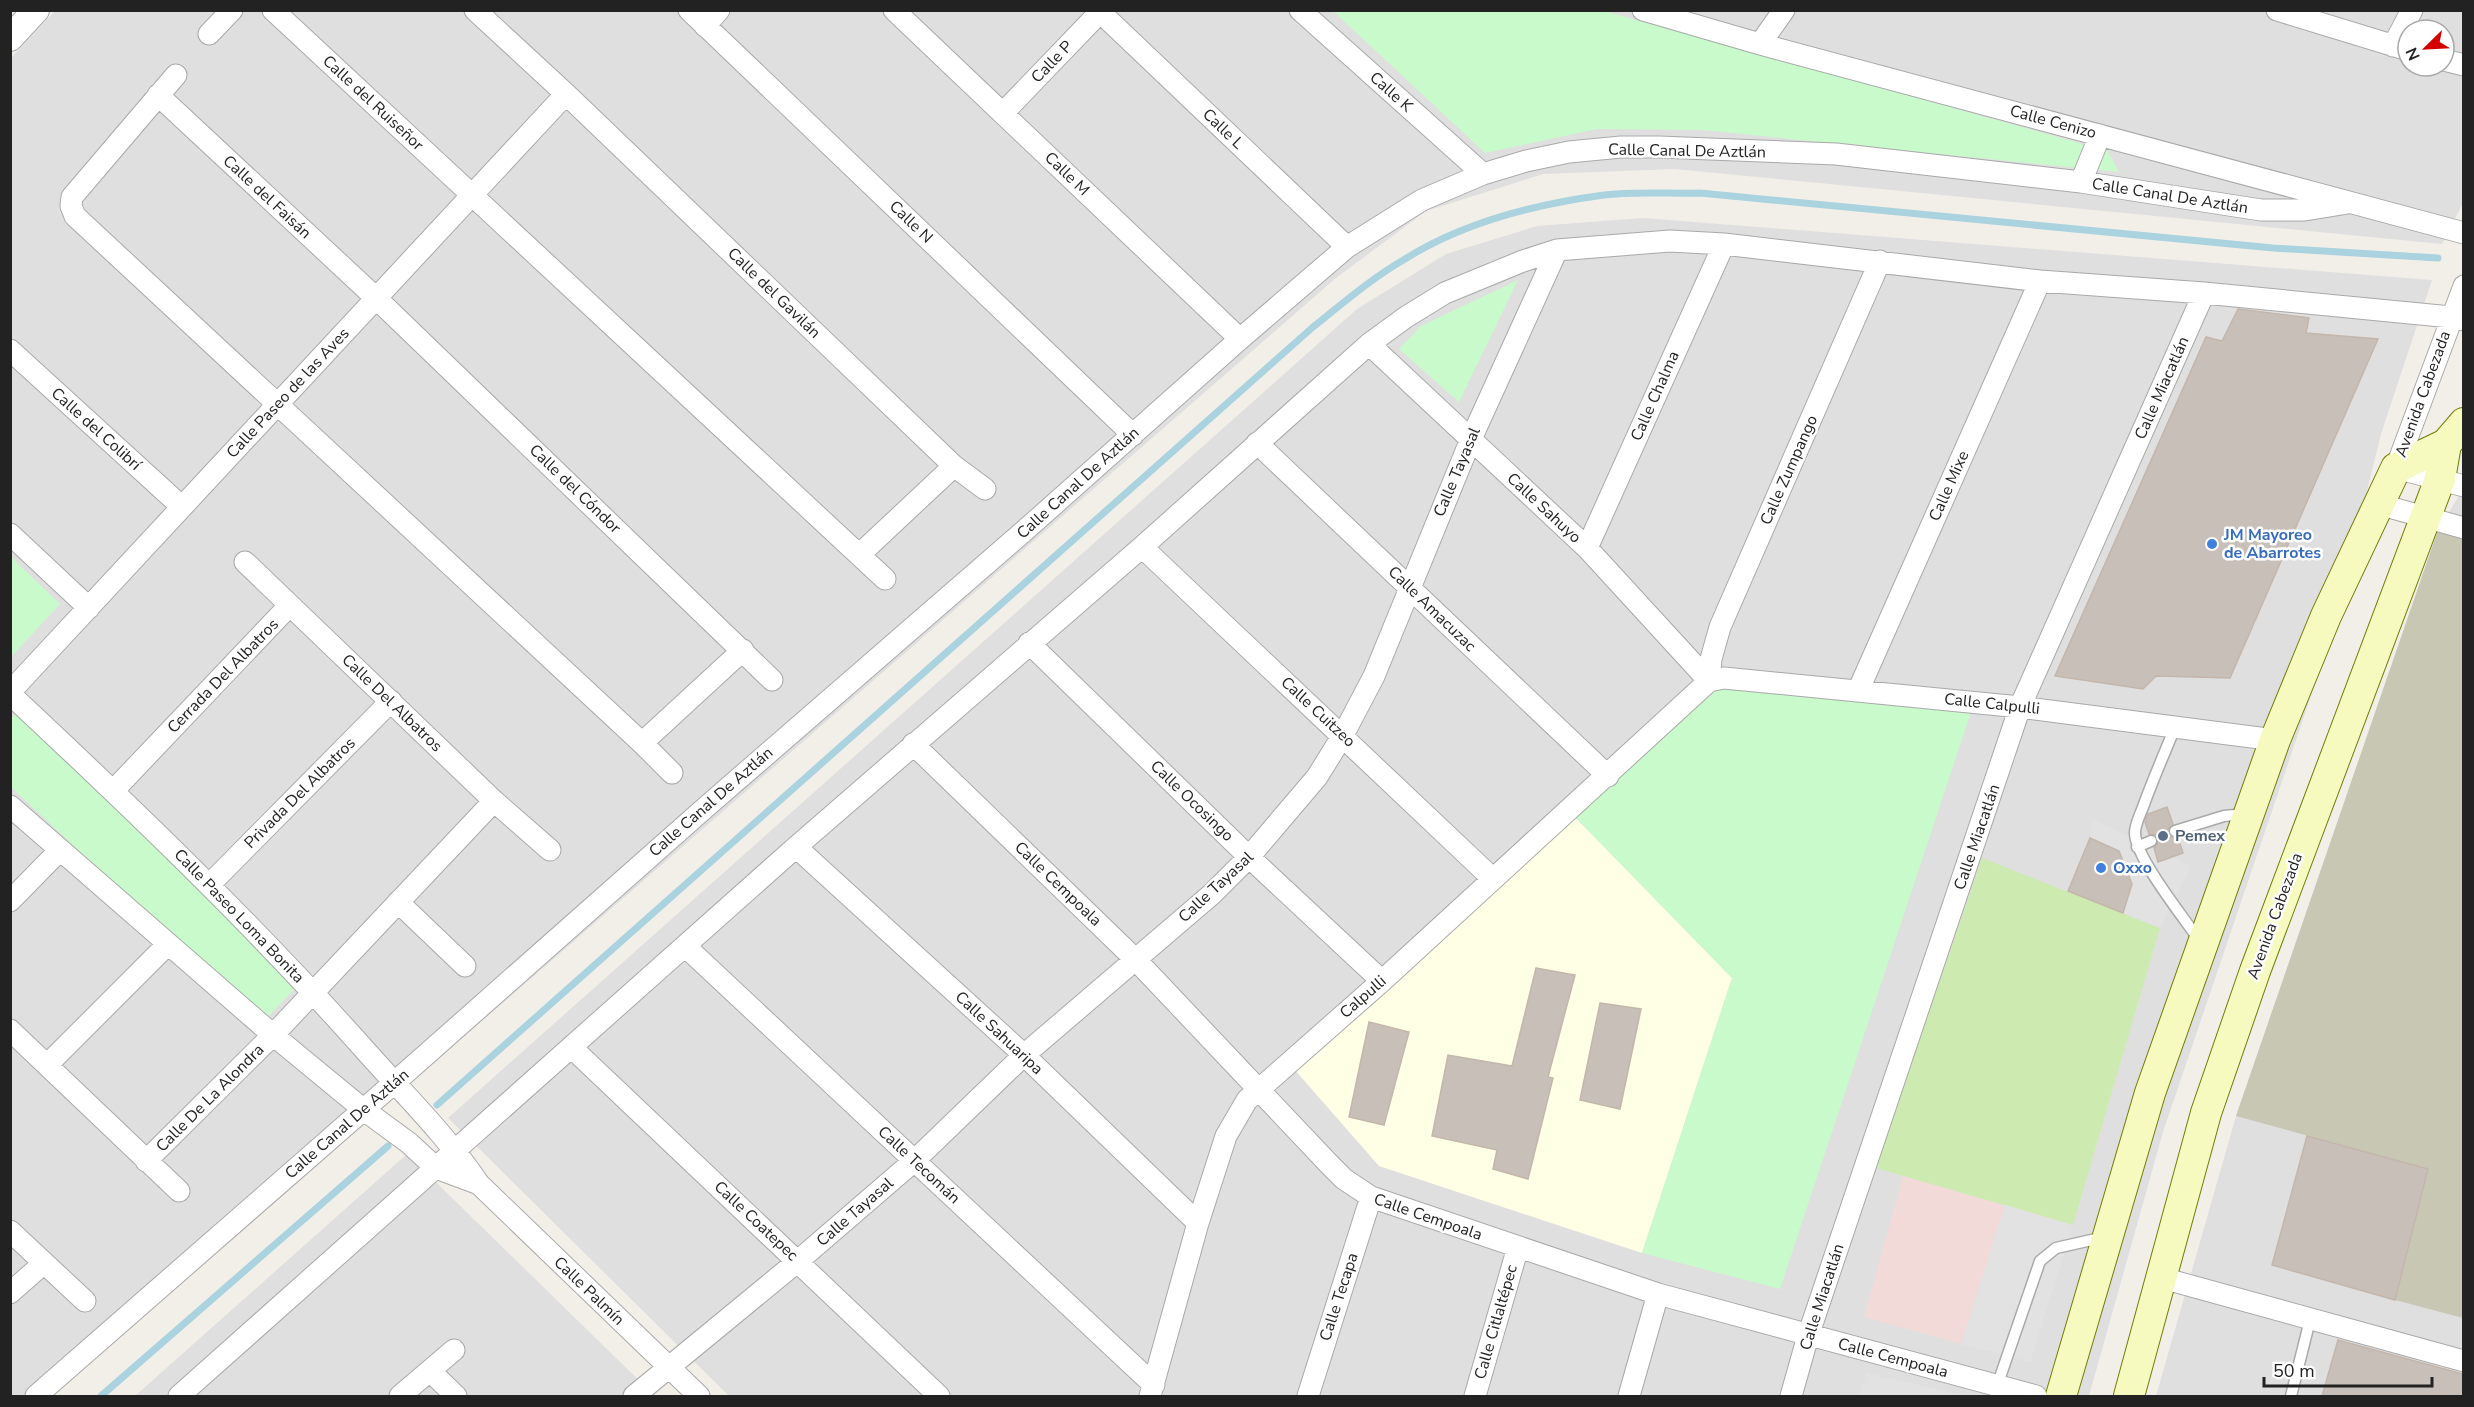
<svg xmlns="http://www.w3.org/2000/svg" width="2474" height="1407" viewBox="0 0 2474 1407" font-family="'Nunito Sans',sans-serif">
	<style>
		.residential { fill: #e0dfdf; fill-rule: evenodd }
		.commercial { fill: #f2dad9 }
		.education { fill: #ffffe5 }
		.construction { fill: #c7c7b4 }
		.grass { fill: #cdebb0 }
		.park { fill: #c8facc }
		.parking { fill: #e2e2e2 }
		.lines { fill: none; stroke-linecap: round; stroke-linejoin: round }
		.stream { stroke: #aad3df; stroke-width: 7 }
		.building { fill: #c7bfb8; stroke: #c4b6ab; stroke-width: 1.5 }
		.service-casing { stroke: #a9a9a9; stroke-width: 13 }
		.minor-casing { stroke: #a9a9a9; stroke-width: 23 }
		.tertiary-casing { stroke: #a9a9a9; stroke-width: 28 }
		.secondary-casing { stroke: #707d05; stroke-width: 32 }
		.service { stroke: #fff; stroke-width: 10 }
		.minor { stroke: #fff; stroke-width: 21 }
		.tertiary { stroke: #fff; stroke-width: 26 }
		.secondary { stroke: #f7fabf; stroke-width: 30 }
		.shop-dot { fill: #3f7fe0; stroke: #fff; stroke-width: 2 }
		.service-dot { fill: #5c6f8a; stroke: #fff; stroke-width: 2 }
		.labels { text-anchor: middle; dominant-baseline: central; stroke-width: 5; stroke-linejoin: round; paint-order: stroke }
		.street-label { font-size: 16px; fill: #222; stroke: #fff }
		.shop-label { font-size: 16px; font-weight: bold; fill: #366cbe; stroke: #fff; text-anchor: start }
		.service-label { font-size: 16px; font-weight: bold; fill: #4e5e75; stroke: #fff; text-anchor: start }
	</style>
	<rect width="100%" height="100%" fill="#f2efe9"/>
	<path class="residential" d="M56 10 2463 11V203L2442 244 1675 169 1543 174 1426 211 1336 278 51 1396H11L10 59ZM2408 30H2444V66H2408Z
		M1643 218 2432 280 2381 434 2331 637 2163 1132 2089 1396H729L448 1118 1357 309 1446 254 1537 226Z
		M2463 489V1396H2156L2236 1116 2438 530Z
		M407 1154 655 1396H135Z"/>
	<path class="commercial" d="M1903 1176 2005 1205 1961 1344 1864 1317Z"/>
	<path class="education" d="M1574 816 1732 978 1642 1253 1379 1166 1294 1069Z"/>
	<path class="construction" d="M2438 530 2463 537V1318L2395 1300 2428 1169 2236 1116Z"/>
	<path class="grass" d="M1982 858 2160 928 2073 1225 1876 1168Z"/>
	<path class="park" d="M1333 11H1604L2108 151 2119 172 1702 130 1597 129 1485 153Z
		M1518 280 1459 402 1399 349 1421 326Z
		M10 556 60 604 11 657H10Z
		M1715 687 1971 712 1780 1289 1642 1253 1732 978 1574 816Z
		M17 712 298 985 262 1023 11 787V719Z"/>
	<path class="parking" d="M2092 819 2191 866 2160 928 2123 913 2132 884 2119 852 2090 838Z
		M2005 1205 2073 1225 2030 1362 1961 1344Z
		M1867 1373 1965 1396H1858Z"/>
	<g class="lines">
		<path class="stream" d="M437 1105 1313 327C1343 303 1372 278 1405 259 1464 222 1536 204 1604 195 1635 191 1669 194 1700 193L2273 248 2438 258
			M101 1396 388 1146"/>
	</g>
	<path class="building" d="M2238 309 2309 318 2306 333 2378 339 2230 678 2156 676 2143 689 2055 676 2206 337 2222 341Z
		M2167 807 2173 824 2168 829V834L2173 838H2178L2183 853 2158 862 2154 848 2157 845 2158 839 2155 835 2149 834 2145 822 2148 814Z
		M2090 838 2119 851 2132 884 2123 913 2068 891Z
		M1536 968 1575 975 1548 1077 1553 1078 1528 1179 1493 1169 1497 1150 1432 1136 1448 1055 1512 1066Z
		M1600 1003 1641 1009 1620 1109 1580 1100Z
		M1369 1022 1409 1032 1384 1125 1349 1117Z
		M2307 1136 2428 1169 2395 1300 2272 1265Z
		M2338 1340 2463 1374V1396H2322Z"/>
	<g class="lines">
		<defs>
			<path id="service" d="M2176 725C2165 752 2153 779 2143 807 2140 815 2135 824 2135 833 2135 857 2184 918 2199 940
				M2175 831 2224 816 2246 814
				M2137 847 2151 841
				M1997 1386 2040 1261 2056 1248 2105 1237
				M2291 1396 2310 1320"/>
			<path id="minor" d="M273 10 885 579
				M475 10 566 94 954 466 985 489
				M689 10 1133 435
				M894 10 1240 339
				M1098 10 1347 247
				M1300 10 1483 174
				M1643 10 1760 44 2464 233
				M2277 10 2408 50
				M705 26 719 10
				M209 34 232 10
				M1760 44 1784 10
				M2393 46 2412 10
				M2444 60 2464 65
				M176 75 72 197 71 206 75 216 642 743 672 773
				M158 95 376 298 772 680
				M1003 113 1102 10
				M2081 182 2100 135
				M2464 286 2396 468 2464 486
				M1369 344 1587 548 1709 681
				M10 350 182 507
				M1257 443 1608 776
				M2378 504 2464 528
				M10 534 89 608
				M1142 547 1493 879
				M1587 548 1724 244
				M859 555 954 466
				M245 562 494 801 550 850
				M1029 643 1249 857 1382 981
				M1709 681 1711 659 1720 627 1880 261
				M1858 691 2040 281
				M10 692 566 94
				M10 694C132 808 253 924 364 1049 404 1094 446 1135 479 1184L699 1396
				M642 743 743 650
				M913 744 1136 960 1329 1164 1344 1179 1371 1197 1658 1294 2036 1396
				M113 791 289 606
				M10 806 273 1035 364 1110 409 1143 436 1168 479 1184
				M796 847 1024 1055 1198 1223
				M209 885 391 701
				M10 901 60 850
				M398 902 465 966
				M685 946 1154 1385
				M10 1030 179 1191
				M571 1047 939 1396
				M47 1065 167 945
				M146 1161 273 1035 494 801
				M10 1231 85 1301
				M2162 1278 2464 1361
				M10 1293 44 1263
				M430 1371 456 1396
				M36 1396 394 1083 706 807 1023 532 1240 339 1347 247 1422 200 1483 174 1526 161 1569 152 1621 147H1659L1836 154 2081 182 2261 210H2305L2348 203
				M179 1396 796 847 1142 547 1369 344 1406 317 1445 293 1523 261 1557 250 1670 241 1724 244 2040 281 2204 293 2451 317 2464 320
				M400 1396 454 1350
				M634 1396 798 1261 914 1161 1024 1055 1212 894 1249 857 1317 777 1343 735 1374 676 1471 439 1557 250
				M1150 1396 1198 1223 1226 1136 1247 1100 1382 981 1709 681 1724 678 2020 707 2275 740
				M1308 1396 1371 1197
				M1475 1396 1518 1247
				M1629 1396 1658 1294
				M1791 1396 1808 1336 2020 707 2204 293"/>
			<path id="tertiary" d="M10 38 36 10"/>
			<path id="secondary" d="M2061 1396 2150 1093 2275 740 2326 616 2396 468 2446 444 2464 423
				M2129 1396 2206 1113 2255 971 2440 479 2446 444"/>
		</defs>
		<use href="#service" class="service-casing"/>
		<use href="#minor" class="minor-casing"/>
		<use href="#tertiary" class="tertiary-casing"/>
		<use href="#secondary" class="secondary-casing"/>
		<use href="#service" class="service"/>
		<use href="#minor" class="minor"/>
		<use href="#tertiary" class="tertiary"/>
		<use href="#secondary" class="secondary"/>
	</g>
	<g class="shop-dot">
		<circle cx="2212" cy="544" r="6"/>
		<circle cx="2101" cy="868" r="6"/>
	</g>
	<circle class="service-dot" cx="2163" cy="836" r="6"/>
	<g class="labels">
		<g class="street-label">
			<text transform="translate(1052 62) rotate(-46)">Calle P</text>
			<text transform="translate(1391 92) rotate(42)">Calle K</text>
			<text transform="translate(373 103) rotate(43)">Calle del Ruiseñor</text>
			<text transform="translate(2053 122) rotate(15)">Calle Cenizo</text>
			<text transform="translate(1223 129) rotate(44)">Calle L</text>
			<text transform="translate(1687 151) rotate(1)">Calle Canal De Aztlán</text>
			<text transform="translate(1067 174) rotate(44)">Calle M</text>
			<text transform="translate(2170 196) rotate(9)">Calle Canal De Aztlán</text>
			<text transform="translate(267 197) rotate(43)">Calle del Faisán</text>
			<text transform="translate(911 222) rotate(44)">Calle N</text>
			<text transform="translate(774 293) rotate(44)">Calle del Gavilán</text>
			<text transform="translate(2162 388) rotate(-66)">Calle Miacatlán</text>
			<text transform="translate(288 393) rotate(-47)">Calle Paseo de las Aves</text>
			<text transform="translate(2423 394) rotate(-70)">Avenida Cabezada</text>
			<text transform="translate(1655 396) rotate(-66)">Calle Chalma</text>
			<text transform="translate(96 429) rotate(42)">Calle del Colibrí</text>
			<text transform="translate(1789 470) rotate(-66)">Calle Zumpango</text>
			<text transform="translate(1457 472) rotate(-67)">Calle Tayasal</text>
			<text transform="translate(1078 483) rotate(-42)">Calle Canal De Aztlán</text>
			<text transform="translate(1949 486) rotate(-66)">Calle Mixe</text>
			<text transform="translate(575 489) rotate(44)">Calle del Cóndor</text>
			<text transform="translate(1544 508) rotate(43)">Calle Sahuyo</text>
			<text transform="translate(1432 609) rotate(44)">Calle Amacuzac</text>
			<text transform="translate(223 676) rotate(-46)">Cerrada Del Albatros</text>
			<text transform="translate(392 703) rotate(44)">Calle Del Albatros</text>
			<text transform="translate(1992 704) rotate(6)">Calle Calpulli</text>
			<text transform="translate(1318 712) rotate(43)">Calle Cuitzeo</text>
			<text transform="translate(300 793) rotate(-45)">Privada Del Albatros</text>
			<text transform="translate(1192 801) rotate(44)">Calle Ocosingo</text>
			<text transform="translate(711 802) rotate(-41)">Calle Canal De Aztlán</text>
			<text transform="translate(1977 837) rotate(-71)">Calle Miacatlán</text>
			<text transform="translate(1058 884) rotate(44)">Calle Cempoala</text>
			<text transform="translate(1216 887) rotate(-43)">Calle Tayasal</text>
			<text transform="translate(239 916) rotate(46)">Calle Paseo Loma Bonita</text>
			<text transform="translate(2275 916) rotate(-70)">Avenida Cabezada</text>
			<text transform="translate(1363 997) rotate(-41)">Calpulli</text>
			<text transform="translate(999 1033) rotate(43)">Calle Sahuaripa</text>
			<text transform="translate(210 1098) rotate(-45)">Calle De La Alondra</text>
			<text transform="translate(347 1124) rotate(-41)">Calle Canal De Aztlán</text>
			<text transform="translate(919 1165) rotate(43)">Calle Tecomán</text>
			<text transform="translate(855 1212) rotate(-41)">Calle Tayasal</text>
			<text transform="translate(1428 1217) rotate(19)">Calle Cempoala</text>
			<text transform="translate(756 1221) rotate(43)">Calle Coatepec</text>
			<text transform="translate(589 1291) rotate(44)">Calle Palmín</text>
			<text transform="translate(1339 1297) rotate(-72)">Calle Tecapa</text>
			<text transform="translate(1822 1297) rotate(-72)">Calle Miacatlán</text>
			<text transform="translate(1496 1322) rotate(-74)">Calle Citlaltépec</text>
			<text transform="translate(1893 1358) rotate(15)">Calle Cempoala</text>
		</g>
		<g class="shop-label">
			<text x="2224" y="535">JM Mayoreo<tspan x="2224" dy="18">de Abarrotes</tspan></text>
			<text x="2113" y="868">Oxxo</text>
		</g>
		<g class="service-label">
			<text x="2175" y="836">Pemex</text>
		</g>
	</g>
	<rect width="2474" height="1407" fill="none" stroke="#222222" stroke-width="24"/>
	<g transform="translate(2426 48) rotate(246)"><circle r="28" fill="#ffffff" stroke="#a7a7a7" stroke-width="1.5"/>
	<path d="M0-4.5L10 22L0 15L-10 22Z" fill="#d40000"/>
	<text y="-9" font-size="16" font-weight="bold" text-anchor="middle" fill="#222222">N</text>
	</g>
	<path d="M2264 1377v9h168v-9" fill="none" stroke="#222222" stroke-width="3"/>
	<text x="2273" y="1377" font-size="18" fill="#222222" stroke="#ffffff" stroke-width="4.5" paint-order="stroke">50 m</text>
</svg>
